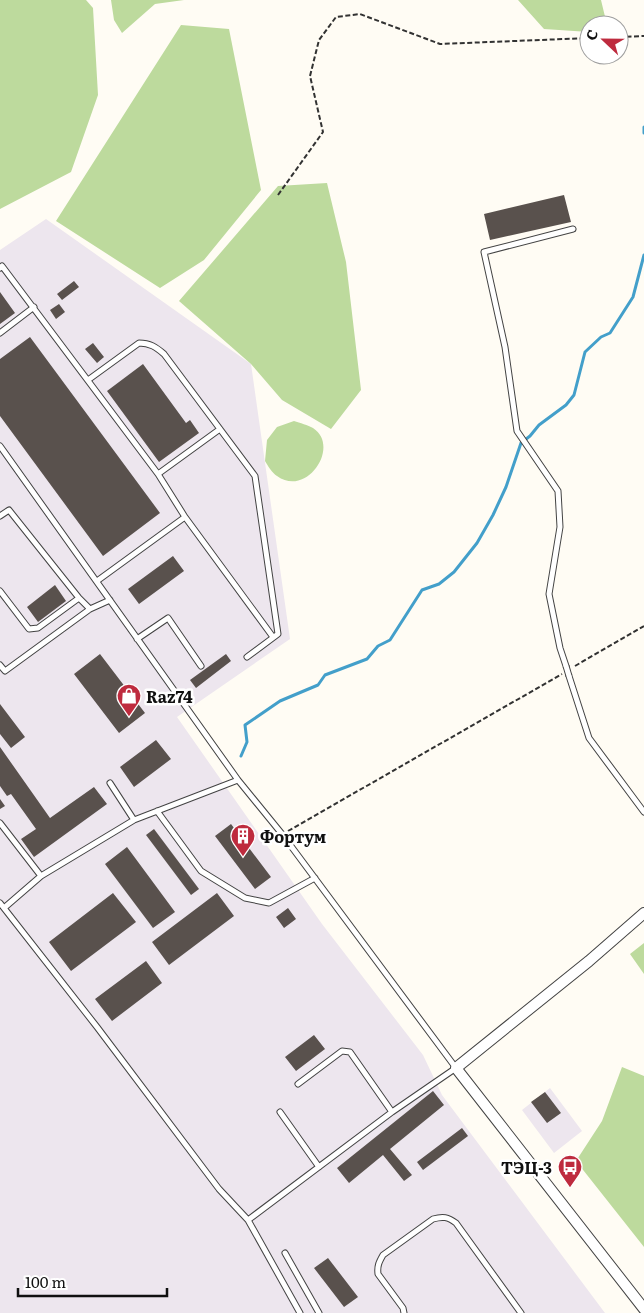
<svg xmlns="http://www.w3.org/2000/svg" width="644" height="1313" viewBox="0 0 644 1313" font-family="Literata,serif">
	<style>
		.industrial { fill: #ede6ee }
		.forest { fill: #bdda9d }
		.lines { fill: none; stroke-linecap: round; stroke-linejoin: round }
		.stream { stroke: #439fca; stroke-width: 3 }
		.building { fill: #59514d }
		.lane-casing { stroke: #434343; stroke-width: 7 }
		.street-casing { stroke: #434343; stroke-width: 12 }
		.path { stroke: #323232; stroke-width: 2; stroke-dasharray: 5 2.5; stroke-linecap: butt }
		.lane { stroke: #fff; stroke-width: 5 }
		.street { stroke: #fff; stroke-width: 10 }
		.lane-bridge-casing { stroke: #434343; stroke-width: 7; stroke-linecap: butt }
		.lane-bridge { stroke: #fff; stroke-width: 5 }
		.labels { text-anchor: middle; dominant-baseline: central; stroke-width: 5; stroke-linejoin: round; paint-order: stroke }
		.poi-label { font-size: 16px; font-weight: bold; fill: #101010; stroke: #fff; text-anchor: start }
	</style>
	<rect width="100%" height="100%" fill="#fffcf4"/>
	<path class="industrial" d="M46 219 251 364 290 639 177 717 322 924 423 1055 442 1095 605 1313H0V250Z
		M550 1088 582 1131 554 1153 522 1110Z"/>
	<path class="forest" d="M0 0H86L93 8 98 95 71 172 0 209Z
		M111 0H184L155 4 122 33 114 20Z
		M518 0H601L607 25H589V32L544 29Z
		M181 25 229 29 261 190 204 260 160 288 56 221Z
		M327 183 346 262 361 390 331 429 282 400 251 364 179 301 278 186Z
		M294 421C300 423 308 425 313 428 341 446 307 498 277 476 272 473 268 466 265 461L267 440 277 427Z
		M644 943V974L630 954Z
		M622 1067 644 1076V1247L576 1161 602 1121Z"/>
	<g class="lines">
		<path class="stream" d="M644 127V133
			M241 756 247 742 245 725 280 701 318 685 325 675 367 659 378 646 390 640 422 590 439 584 454 572 477 543 493 515 506 487 521 443 530 436 539 425 566 405 574 395 585 352 601 337 610 333 633 297 644 255"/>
	</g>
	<path class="building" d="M564 195 571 222 490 240 484 214Z
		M74 281 79 287 62 300 57 294Z
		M0 292 15 313 0 324Z
		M59 304 65 312 56 319 50 310Z
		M30 337 160 513 103 556 0 416V359Z
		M93 343 104 357 97 363 85 349Z
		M143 364 186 423 190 420 199 433 159 462 107 391Z
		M173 556 184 571 139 604 128 589Z
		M55 585 66 601 38 622 27 607Z
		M100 654 145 713 119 733 74 674Z
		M226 654 231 661 196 688 190 680Z
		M0 704 25 737 11 748 0 734Z
		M156 740 171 759 134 787 120 767Z
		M0 747 50 818 94 787 107 804 34 857 21 839 36 829 11 794 7 796 0 786Z
		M0 799 5 806 0 809Z
		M231 824 271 877 255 889 215 836Z
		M154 829 199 889 191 895 146 835Z
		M127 847 175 912 153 928 105 864Z
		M113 893 136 922 71 971 49 942Z
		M217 893 234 916 169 965 152 942Z
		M288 908 296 919 284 928 276 917Z
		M146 961 162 983 112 1021 95 999Z
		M314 1035 325 1049 296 1071 285 1057Z
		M433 1091 444 1105 390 1149 412 1175 404 1181 383 1155 349 1183 337 1168Z
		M545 1092 561 1113 547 1123 531 1102Z
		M462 1128 468 1136 423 1170 417 1162Z
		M328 1258 358 1297 344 1307 314 1268Z"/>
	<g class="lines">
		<defs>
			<path id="lane" d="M0 268 2 266 158 474 185 517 273 637
				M0 333 34 307
				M88 380 139 343C150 343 156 347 164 354L255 476 278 634 247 657
				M0 446 238 780 282 834 456 1068 392 1112 248 1220
				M158 474 220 429
				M0 516 9 510 79 598 90 609
				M97 581 185 517
				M0 591 29 629 38 628 79 598
				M137 639 168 618 201 666
				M0 665 5 671 90 609 110 600
				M566 666 560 648 549 594 560 527 558 491 517 431 505 347 484 252 573 229
				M569 676 589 738 644 812
				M110 783 134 820
				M157 811 201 871 245 898 269 903 315 878
				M0 823 41 876
				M0 903 97 1027 219 1189 248 1220 300 1313
				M4 908 41 876 134 820 238 780
				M298 1084 342 1051 350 1052 392 1112
				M280 1112 319 1167
				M285 1253 319 1313
				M404 1313 403 1308 378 1274C377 1266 379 1262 383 1255L433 1219C443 1216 448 1217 456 1223L521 1313"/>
			<path id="street" d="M644 913 589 961 456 1068 644 1309"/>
		</defs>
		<use href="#lane" class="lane-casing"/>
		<use href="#street" class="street-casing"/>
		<path class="path" d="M619 37 644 36
			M278 195 323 132 310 76 319 40 336 17 360 14 440 44 589 38
			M575 666 644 626
			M288 831 562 674"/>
		<use href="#lane" class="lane"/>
		<use href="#street" class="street"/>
		<defs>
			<path id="lane-bridge" d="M566 666 569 676"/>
		</defs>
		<use href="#lane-bridge" class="lane-bridge-casing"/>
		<use href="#lane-bridge" class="lane-bridge"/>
	</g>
	<defs>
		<symbol id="shop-pin" viewBox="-11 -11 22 30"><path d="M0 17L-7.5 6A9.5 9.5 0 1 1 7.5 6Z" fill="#be2b3e" stroke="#fff"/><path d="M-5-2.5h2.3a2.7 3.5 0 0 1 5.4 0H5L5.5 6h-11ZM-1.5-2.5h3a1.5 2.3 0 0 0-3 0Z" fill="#fff"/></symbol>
		<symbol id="building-pin" viewBox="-11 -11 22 30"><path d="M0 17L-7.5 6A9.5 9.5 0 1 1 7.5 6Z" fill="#be2b3e" stroke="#fff"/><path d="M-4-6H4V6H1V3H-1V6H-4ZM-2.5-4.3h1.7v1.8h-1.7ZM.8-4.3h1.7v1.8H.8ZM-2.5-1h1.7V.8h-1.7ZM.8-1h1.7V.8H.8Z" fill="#fff"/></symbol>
		<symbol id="bus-pin" viewBox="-11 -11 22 30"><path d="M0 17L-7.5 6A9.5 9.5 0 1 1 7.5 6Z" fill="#be2b3e" stroke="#fff"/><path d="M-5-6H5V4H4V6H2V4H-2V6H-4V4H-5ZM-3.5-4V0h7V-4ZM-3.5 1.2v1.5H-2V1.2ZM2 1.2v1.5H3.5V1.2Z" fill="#fff"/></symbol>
	</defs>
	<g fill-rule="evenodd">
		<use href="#shop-pin" x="115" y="682" width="28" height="38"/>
		<use href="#building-pin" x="229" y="822" width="28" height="38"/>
		<use href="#bus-pin" x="556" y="1153" width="28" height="38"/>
	</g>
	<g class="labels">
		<g class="poi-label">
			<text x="146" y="696">Raz74</text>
			<text x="260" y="836">Фортум</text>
			<text x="552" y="1167" text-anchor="end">ТЭЦ-3</text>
		</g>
	</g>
	<g transform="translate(604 40) rotate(292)"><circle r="24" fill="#ffffff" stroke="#9f9f9f"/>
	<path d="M0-4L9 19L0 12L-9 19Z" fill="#be2b3e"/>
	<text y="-8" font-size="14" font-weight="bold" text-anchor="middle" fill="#101010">С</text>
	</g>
	<path d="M18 1288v8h149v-8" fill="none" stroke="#101010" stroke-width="2.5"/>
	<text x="25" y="1288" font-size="15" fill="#101010" stroke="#ffffff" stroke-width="4" paint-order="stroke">100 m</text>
</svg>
